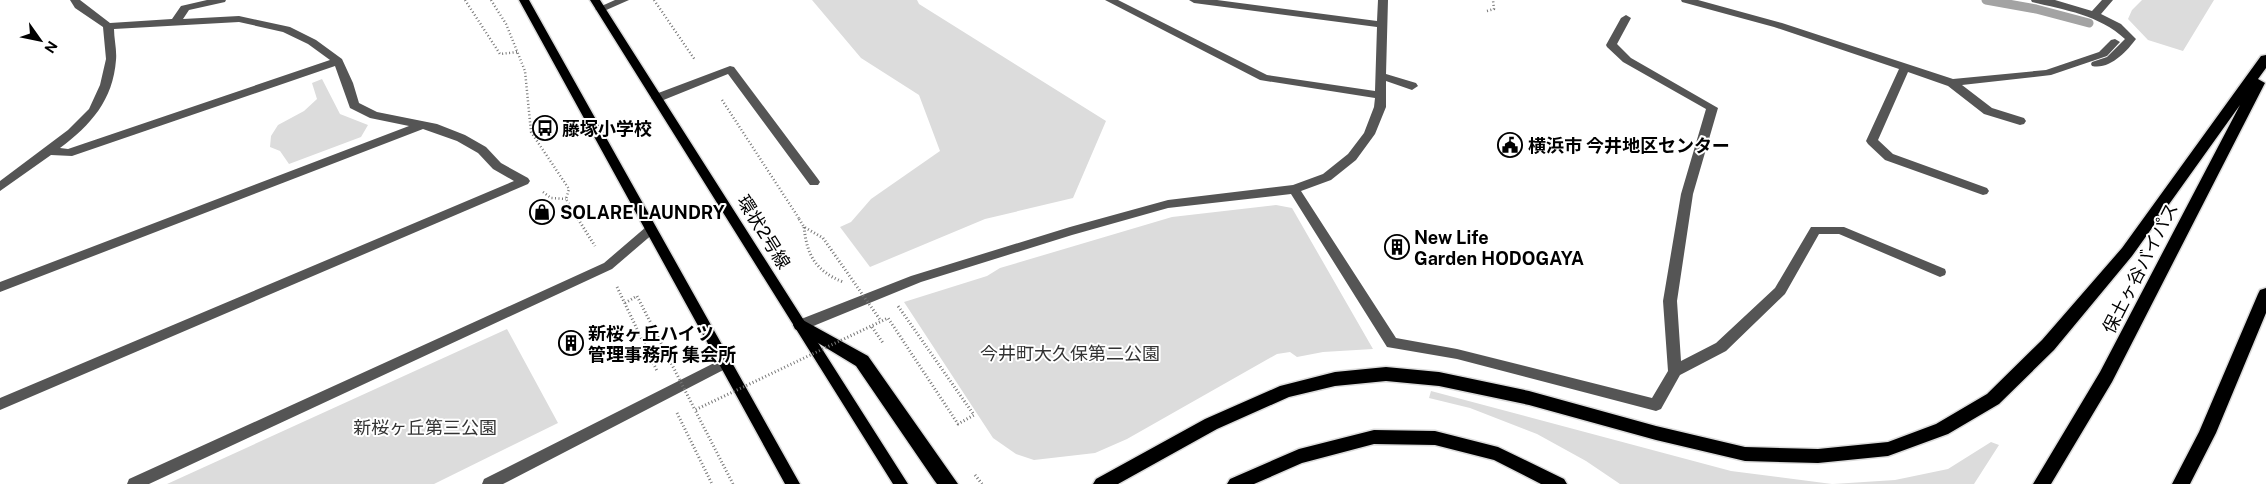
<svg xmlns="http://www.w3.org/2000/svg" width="2266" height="484" viewBox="0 0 2266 484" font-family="'Public Sans','Noto Sans JP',sans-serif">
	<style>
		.green { fill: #dcdcdc }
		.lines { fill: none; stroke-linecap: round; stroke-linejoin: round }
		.stream { stroke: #a3a3a3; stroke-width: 9 }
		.major-casing { stroke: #dbdbdb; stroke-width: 3 }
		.highway-casing { stroke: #dbdbdb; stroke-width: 3 }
		.path-far1 { stroke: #777; stroke-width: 2.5; stroke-dasharray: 1 2.5; stroke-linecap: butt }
		.path { stroke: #777; stroke-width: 3; stroke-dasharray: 1 2.5; stroke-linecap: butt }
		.minor { fill: #555; fill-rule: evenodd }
		.major { fill: #000; fill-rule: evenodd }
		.highway { fill: #000; fill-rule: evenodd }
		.path-bridge { stroke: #777; stroke-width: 3; stroke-dasharray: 1 2.5; stroke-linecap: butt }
		.labels { text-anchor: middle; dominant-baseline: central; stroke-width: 4; stroke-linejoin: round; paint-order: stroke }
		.poi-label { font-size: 18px; font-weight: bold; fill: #000; stroke: #fff; text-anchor: start }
		.street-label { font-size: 18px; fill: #000; stroke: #fff }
		.park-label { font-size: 18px; fill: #333; stroke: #fff }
	</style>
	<rect width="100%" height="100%" fill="#fff"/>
	<path class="green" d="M812 0H917L919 4 1106 121 1073 198 985 219 870 267 840 227 851 222 871 199 940 151 919 95 861 58Z
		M2142 0H2214L2183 51 2148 40 2128 19 2132 10Z
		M322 79 340 114 368 125 361 137 289 164 280 151 270 147 271 136 278 125 304 111 317 99 312 83Z
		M1276 205 1292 208 1373 349 1323 352 1297 357 1290 352 1277 354 1127 439 1095 453 1034 460 1016 454 993 438 904 302 987 276 1000 268 1172 217Z
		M507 329 558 423 434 484H167Z
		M1431 391 1731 471 1832 484H1620L1586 461 1537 434 1470 408 1429 398Z
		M1991 442 1999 445 1974 484H1833L1895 480 1948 469Z"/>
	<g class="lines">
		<path class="stream" d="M1986 0 2036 9 2089 23"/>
		<defs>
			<path id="major" d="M519 0H529L800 484H785Z
				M590 0H600L908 484H893Z"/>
			<path id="highway" d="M2266 55V68L2258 79 2265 83 2112 382 2051 484H2033L2100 372 2240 105 2132 256 2054 350 1999 404 1948 434 1888 456 1818 463 1745 461 1656 440 1529 405 1439 386 1386 381 1335 386 1289 397 1217 429 1118 484H1093L1096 479 1205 419 1280 386 1335 372 1386 367 1439 372 1529 391 1656 426 1745 447 1818 449 1888 442 1936 424 1987 394 2042 340 2122 248 2261 56Z
				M2266 288V313L2216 433 2190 484H2172L2199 432 2258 294 2260 290Z
				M801 319 868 356 958 484H937L934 480 856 366 795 329 793 325 795 321Z
				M1374 430 1435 431 1498 447 1564 479 1567 484H1541L1494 460 1435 445 1374 444 1302 463 1254 484H1227L1230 479 1299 449Z"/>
		</defs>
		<use href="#major" class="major-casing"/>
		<use href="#highway" class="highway-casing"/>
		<path class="path-far1" d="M465 0 500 54 518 52
			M491 0 506 24 525 71 531 132 569 189 566 199 579 220
			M654 0 695 60
			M1487 11 1494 9 1493 0
			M722 100 800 220
			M543 192 551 198 566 199"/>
		<path class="path" d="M578 219 595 246
			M799 219 804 227 823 238
			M804 227C807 256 816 271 843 282
			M617 287 657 371
			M625 303 637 296 665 351
			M872 327 883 343
			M677 413 712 484
			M975 475 982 484"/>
		<path class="minor" d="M70 0H80L110 23 172 19 181 6 207 0H226L225 2 189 10 183 19 239 16 290 27 316 40 342 59 353 83 359 103 377 112 437 124 465 135 486 147 501 163 528 178 530 181 528 184 0 410V398L514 181 493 169 478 153 457 141 423 129 0 292V282L409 126 370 118 350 108 335 66 72 156 51 155 0 191V181L68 130 89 109 100 85 106 59 103 27 75 8ZM239 22 283 32 308 44 330 60 68 149 60 148C91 125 113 100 116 60 117 50 114 39 114 29Z
			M615 0H629L604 11 600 12 595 9Z
			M1105 0H1118L1267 75 1375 91 1377 27 1194 3 1189 0H1217L1377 21 1378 0H1388L1386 74 1416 83 1418 86 1412 90 1386 81V107L1375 134 1356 160 1331 180 1301 191 1396 338 1457 349 1652 398 1668 371 1663 301 1681 194 1706 109 1623 62 1607 47 1606 45 1621 18 1626 15 1631 18 1617 44 1631 58 1718 108 1693 194 1677 301 1681 361 1716 343 1775 288 1811 227H1844L1945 269 1946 272 1945 275 1940 277 1839 234H1819L1785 294 1726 351 1680 375 1661 409 1656 411 1457 359 1387 347 1291 194 1168 208 1072 235 921 282 806 329H796L794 325 796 321 911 276 1070 227 1168 200 1293 185 1323 174 1348 154 1364 133 1374 107 1375 98 1260 80Z
			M1681 0H1698L1782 23 1953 79 2046 70 2099 52 2111 40 2115 39 2120 42 2107 56 2051 75 1962 85 1992 108 2024 118 2026 121 2024 124 2020 125 1984 114 1948 86 1908 72 1878 140 1893 154 1987 188 1989 191 1987 194 1983 195 1885 160 1868 144 1866 141 1899 69 1774 27 1682 2Z
			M2031 0H2055L2092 11 2102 0H2113L2101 14 2121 24 2136 39C2127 51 2110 70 2092 66L2091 64 2092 62 2107 57 2125 39C2099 15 2065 10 2032 2Z
			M730 66 734 67 818 179 820 182 818 185H810L728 74 661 101 657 102 651 98 653 95Z
			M650 226 656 230 654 233 612 269 149 484H127L129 479 604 263 646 227Z
			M726 357 731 358 733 362 731 366 503 484H482L484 479Z"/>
		<use href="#major" class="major"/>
		<use href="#highway" class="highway"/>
		<path class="path-bridge" d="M823 238 881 321
			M665 351 695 410
			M733 484 695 410 888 318 958 424 974 415 898 306"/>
	</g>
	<defs>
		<symbol id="bus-ring" viewBox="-11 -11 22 22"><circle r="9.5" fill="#fff" stroke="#000" stroke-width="1.5"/><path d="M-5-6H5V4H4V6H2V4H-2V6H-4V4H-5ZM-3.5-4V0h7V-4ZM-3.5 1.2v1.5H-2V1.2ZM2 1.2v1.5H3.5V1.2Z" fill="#000"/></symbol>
		<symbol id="civic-ring" viewBox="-11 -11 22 22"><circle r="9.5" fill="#fff" stroke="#000" stroke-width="1.5"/><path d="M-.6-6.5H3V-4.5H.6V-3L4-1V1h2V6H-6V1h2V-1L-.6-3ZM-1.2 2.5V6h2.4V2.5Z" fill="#000"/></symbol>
		<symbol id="shop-ring" viewBox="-11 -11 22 22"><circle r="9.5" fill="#fff" stroke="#000" stroke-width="1.5"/><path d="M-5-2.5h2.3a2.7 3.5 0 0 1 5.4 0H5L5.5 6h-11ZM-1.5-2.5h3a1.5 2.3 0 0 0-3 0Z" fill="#000"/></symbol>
		<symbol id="building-ring" viewBox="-11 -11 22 22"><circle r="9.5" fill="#fff" stroke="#000" stroke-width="1.5"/><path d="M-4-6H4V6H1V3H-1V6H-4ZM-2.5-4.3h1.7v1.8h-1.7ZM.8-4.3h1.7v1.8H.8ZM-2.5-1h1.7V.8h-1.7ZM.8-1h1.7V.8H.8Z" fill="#000"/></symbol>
	</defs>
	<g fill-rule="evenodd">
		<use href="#bus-ring" x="531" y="114" width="28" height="28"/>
		<use href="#civic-ring" x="1496" y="131" width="28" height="28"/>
		<use href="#shop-ring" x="528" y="198" width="28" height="28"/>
		<use href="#building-ring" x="1383" y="233" width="28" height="28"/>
		<use href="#building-ring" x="557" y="329" width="28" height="28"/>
	</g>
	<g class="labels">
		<g class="poi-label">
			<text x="562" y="128">藤塚小学校</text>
			<text x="1528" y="145">横浜市 今井地区センター</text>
			<text x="560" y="212">SOLARE LAUNDRY</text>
			<text x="1414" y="237">New Life<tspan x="1414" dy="21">Garden HODOGAYA</tspan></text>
			<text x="588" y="333">新桜ヶ丘ハイツ<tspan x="588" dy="21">管理事務所 集会所</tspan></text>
		</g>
		<g class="street-label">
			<text transform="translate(764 232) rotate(58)">環状2号線</text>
			<text transform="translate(2140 268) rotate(-63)">保土ヶ谷バイパス</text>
		</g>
		<g class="park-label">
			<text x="1070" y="353">今井町大久保第二公園</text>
			<text x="425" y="427">新桜ヶ丘第三公園</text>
		</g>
	</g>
	<g transform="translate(40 40) rotate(123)" stroke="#ffffff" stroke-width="4" paint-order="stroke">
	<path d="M0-4L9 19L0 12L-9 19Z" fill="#000000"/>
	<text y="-8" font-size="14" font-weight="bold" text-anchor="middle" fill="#000000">N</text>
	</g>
</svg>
